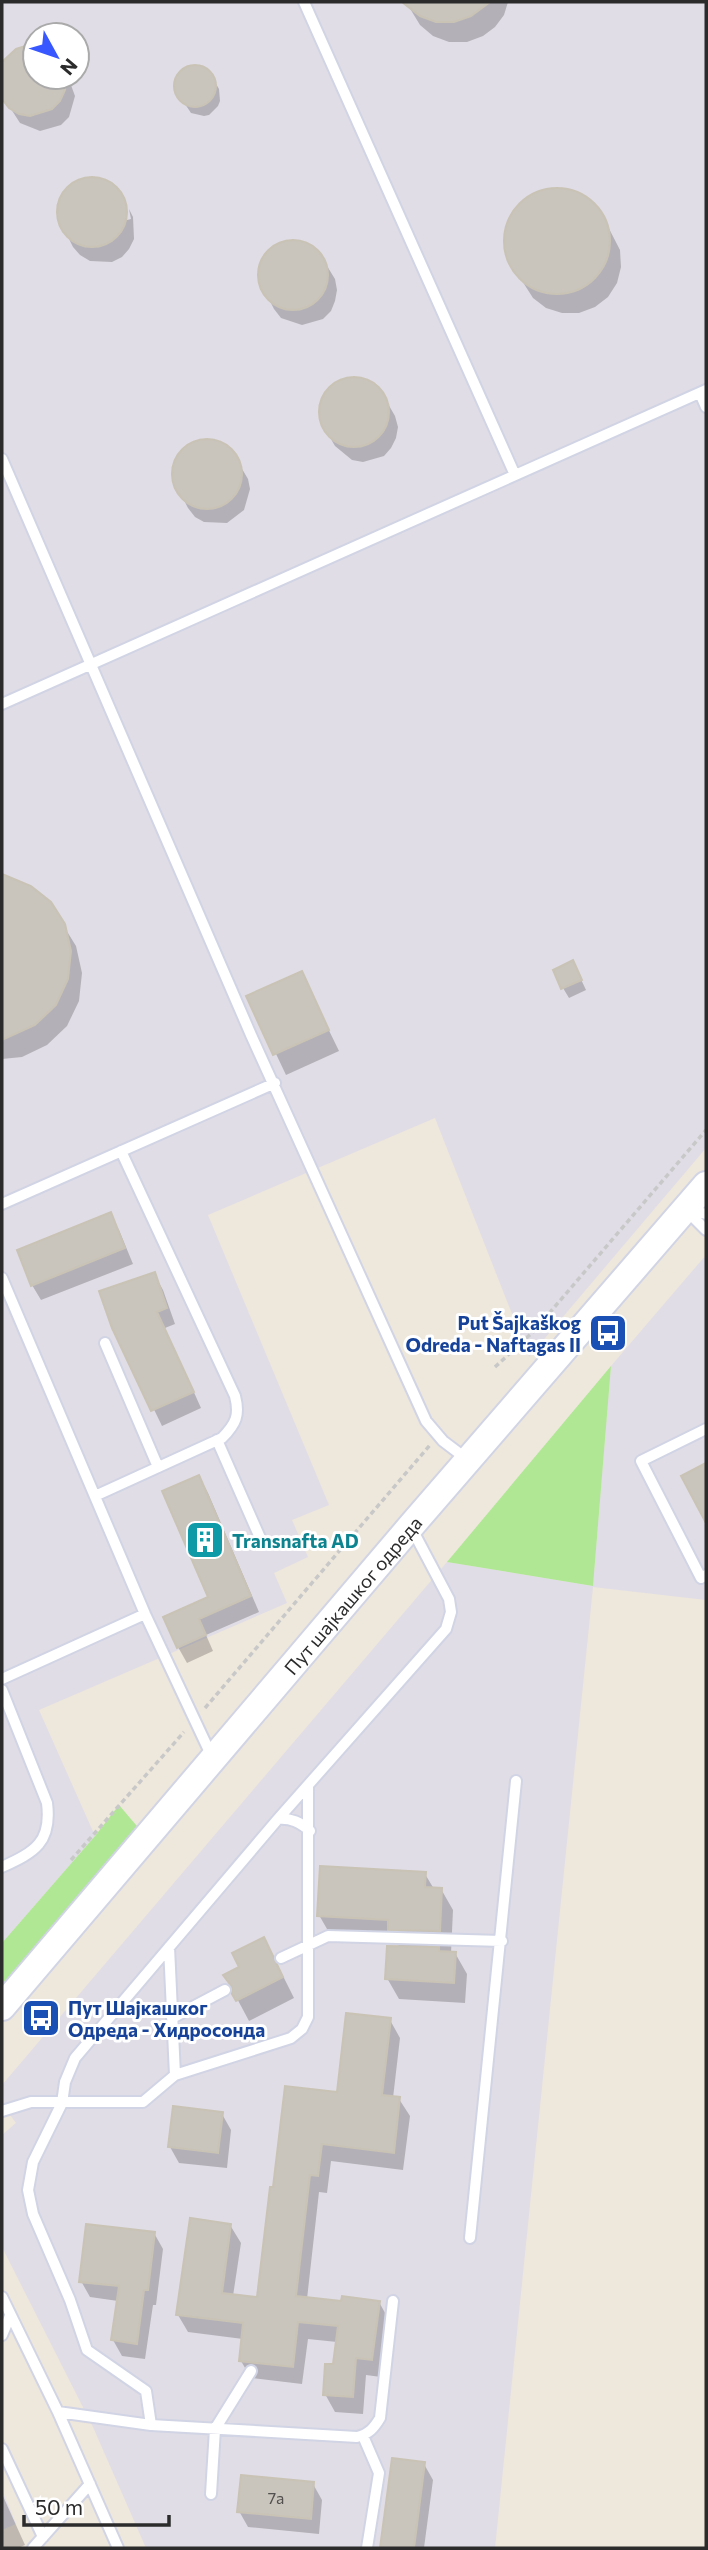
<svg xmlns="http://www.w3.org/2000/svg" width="708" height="2550" viewBox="0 0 708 2550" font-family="Commissioner,sans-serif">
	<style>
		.industrial { fill: #e0dde6; fill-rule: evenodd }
		.green { fill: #afe795 }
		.shadow { fill: #0003 }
		.building { fill: #c9c4bc; stroke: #c9c3b5; stroke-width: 2 }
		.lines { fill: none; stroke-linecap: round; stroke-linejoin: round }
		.service-casing { stroke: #d1d4e4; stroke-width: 14 }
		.tertiary-casing { stroke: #d1d4e4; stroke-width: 30 }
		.path { stroke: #c8c8c8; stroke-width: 3.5; stroke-dasharray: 5 3.5; stroke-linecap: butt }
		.service { stroke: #fff; stroke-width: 10 }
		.tertiary { stroke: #fff; stroke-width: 26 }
		.labels { text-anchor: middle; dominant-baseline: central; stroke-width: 6; stroke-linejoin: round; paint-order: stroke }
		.number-label { font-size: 16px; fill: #52514f }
		.transit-label { font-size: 19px; font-weight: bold; fill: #164399; stroke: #fff; text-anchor: end }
		.culture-label { font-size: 19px; font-weight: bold; fill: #0d838f; stroke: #fff; text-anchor: start }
		.street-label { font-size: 19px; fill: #2b2b2b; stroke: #fff }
	</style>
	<rect width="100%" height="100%" fill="#eee7dc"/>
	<path class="industrial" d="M2 2H706V1148L529 1357 435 1118 208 1215 329 1505 292 1520 308 1557 274 1573 287 1603 39 1710 95 1836 2 1943ZM35 35H77V77H35Z
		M706 1255V1600L593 1587 495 2548H146L93 2427 2 2247V2135L16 2123 2 2104V2085L447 1562 593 1586 611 1366Z
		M2 2490 16 2524 2 2530Z"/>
	<path class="green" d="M611 1366 593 1586 447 1562Z
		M119 1805 142 1832 2 1992V1943L95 1836Z"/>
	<path class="shadow" d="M406 2H508L504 15 495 27 483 36 467 42H449L433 36 420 25Z
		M35 48V77H68L75 96 69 117 61 125 40 131 20 123 2 95V66L8 57Z
		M198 67 203 69 212 77 219 89 220 101 218 106 209 115 204 116 191 113 177 92V79L185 69Z
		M88 179H99L109 184 118 191 125 202 127 220 131 219 129 209 133 217 134 239 129 249 122 257 112 262 90 261 80 255 73 247 59 219V208L68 189 77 182Z
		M558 190 575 193 590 201 601 213 620 250 621 267 617 283 608 297 595 307 579 313H562L546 308 533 298 510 262 506 245 508 228 515 213 526 200 541 192Z
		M289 242H300L319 253 335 279 337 290 335 301 331 311 323 319 302 325 281 318 274 309 260 282V271L270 251 279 245Z
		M350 378 371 383 380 390 395 416 398 427 396 438 391 448 384 456 363 462 352 460 335 446 325 429 321 407 331 388 340 382Z
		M203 441H214L232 452 248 479 250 489 244 510 227 523 204 522 195 517 188 508 174 481 177 459 183 450 192 444Z
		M2 878H6L63 925 76 946 82 973 79 1001 67 1026 47 1045 22 1057 2 1059Z
		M301 973 339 1051 286 1075 249 997Z
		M578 973 586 990 569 998 563 988Z
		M110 1215 119 1230 133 1264 41 1300 32 1285Z
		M154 1274 163 1290 175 1324 165 1328 201 1408 162 1426 114 1327Z
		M199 1477 208 1493 259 1612 206 1635 213 1651 187 1663 178 1647 210 1598Z
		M425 1874 434 1889H441L453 1910 451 1953H455L467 1974 465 2003 399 1999 387 1978 400 1948 395 1940 331 1936 319 1915Z
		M275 1960 294 1998 249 2021 225 1976Z
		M390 2020 400 2038 393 2098 399 2099 410 2116 403 2170 331 2161 327 2193 319 2192 307 2299 343 2303 379 2302 389 2320 381 2377 366 2375 363 2414 335 2412 325 2394 334 2366 337 2342 308 2339 302 2384 251 2378 241 2361 243 2339 188 2332 178 2315 230 2225 241 2243 233 2296 259 2299 275 2189Z
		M222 2114 231 2130 227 2168 179 2163 170 2147Z
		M154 2233 163 2249 156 2305H153L145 2359 122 2356 113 2340 118 2301 90 2297 81 2281Z
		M394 2460 424 2464 433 2480 424 2548H382Z
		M313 2484 322 2500 319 2534 248 2527 239 2511Z
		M2 2494 25 2545 18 2548H2Z"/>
	<path class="building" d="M402 2H490L471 16 454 22H436L420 16Z
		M35 43V77H67L65 90 60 101 52 109 30 116 19 114 9 108 2 99V62L16 49Z
		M174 86a21 21 0 1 1 42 0a21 21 0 1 1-42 0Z
		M57 212a35 35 0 1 1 70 0a35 35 0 1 1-70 0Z
		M504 241a53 53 0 1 1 106 0a53 53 0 1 1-106 0Z
		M258 275a35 35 0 1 1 70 0a35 35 0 1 1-70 0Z
		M319 412a35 35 0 1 1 70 0a35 35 0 1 1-70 0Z
		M172 474a35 35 0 1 1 70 0a35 35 0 1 1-70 0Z
		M2 874 31 886 51 902 65 924 71 951 68 979 56 1005 35 1025 2 1040Z
		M573 960 582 980 561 989 553 970Z
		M302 971 329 1030 273 1055 246 996Z
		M111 1212 125 1248 31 1286 17 1250Z
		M155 1272 167 1308 157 1312 194 1392 151 1411 112 1328 99 1291Z
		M706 1463V1523L681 1476Z
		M199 1475 251 1596 199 1619 206 1635 177 1648 163 1617 208 1597 162 1491Z
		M320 1866 426 1872 425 1887 442 1888 440 1931 388 1930V1920L317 1916Z
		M264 1937 283 1977 236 2001 232 1994V1987L223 1975 239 1967 232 1953Z
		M387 1946 439 1947V1951L456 1952 454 1983 385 1979Z
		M346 2013 391 2018 382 2095 400 2097 394 2153 322 2144 318 2176 310 2175 296 2296 341 2301 342 2296 380 2301 372 2360 356 2358 353 2397 323 2395 325 2364H333L338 2326 298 2322 293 2367 239 2361 243 2323 176 2315 190 2218 231 2224 222 2293 257 2297 270 2187H273L285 2086 337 2092Z
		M173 2106 223 2112 218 2153 168 2147Z
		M86 2224 155 2232 148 2290H144L137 2344 111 2340 119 2286 79 2282Z
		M392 2458 425 2462 414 2548H380Z
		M241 2475 314 2482 311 2519 237 2512Z"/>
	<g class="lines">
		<defs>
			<path id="service" d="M304 2 515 475
				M700 393 706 407
				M2 459 251 1035 426 1421 443 1441 468 1460
				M2 704 706 390
				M2 1204 275 1083
				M685 1209 706 1230
				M688 1209 706 1214
				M2 1278 145 1614 213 1759
				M105 1343 158 1467
				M706 1429 641 1461 701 1578 706 1575
				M217 1440 261 1540
				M95 1496 222 1438C236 1424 240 1415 235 1396L121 1151
				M2 1679 145 1614
				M2 1690 47 1803C52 1842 35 1852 2 1867
				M278 1819C291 1818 300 1822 310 1831
				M169 1947 175 2075
				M281 1958 328 1936 502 1941
				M172 2018 225 1990
				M2 2111 31 2102H143L175 2075 291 2038 302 2029 308 2017V1785
				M470 2238 516 1781
				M2 2297 58 2412 118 2548
				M2 2335 10 2316
				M58 2412 151 2425 357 2437C369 2434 374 2428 380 2418L393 2301
				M151 2425 146 2391 87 2350 70 2300 33 2214 28 2190 33 2162 62 2103 65 2082 75 2058 278 1819 446 1629 451 1612 449 1599 412 1529
				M363 2436 379 2473 367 2548
				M2 2449 43 2537
				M211 2494 215 2429 251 2371
				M33 2548 90 2484"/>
			<g id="tertiary">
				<path id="s1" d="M2 2007 411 1526 706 1185"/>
			</g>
		</defs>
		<use href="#service" class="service-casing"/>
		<use href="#tertiary" class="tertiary-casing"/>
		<path class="path" d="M495 1367 534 1331 706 1130
			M205 1708 430 1445
			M71 1860 184 1732"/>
		<use href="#service" class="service"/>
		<use href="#tertiary" class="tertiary"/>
	</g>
	<defs>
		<symbol id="bus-square" viewBox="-11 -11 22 22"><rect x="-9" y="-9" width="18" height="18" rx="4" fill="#1a4fb4" stroke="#fff"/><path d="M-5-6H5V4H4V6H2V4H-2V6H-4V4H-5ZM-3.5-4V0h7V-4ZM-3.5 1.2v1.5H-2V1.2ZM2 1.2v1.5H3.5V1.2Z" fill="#fff"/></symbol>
		<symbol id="building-square" viewBox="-11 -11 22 22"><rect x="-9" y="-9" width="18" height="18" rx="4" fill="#0f9aa8" stroke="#fff"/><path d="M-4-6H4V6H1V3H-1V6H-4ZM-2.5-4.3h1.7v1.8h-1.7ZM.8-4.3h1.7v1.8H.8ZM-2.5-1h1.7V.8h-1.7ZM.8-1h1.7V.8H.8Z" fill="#fff"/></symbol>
	</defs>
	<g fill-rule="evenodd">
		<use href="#bus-square" x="586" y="1311" width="44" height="44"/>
		<use href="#building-square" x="183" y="1518" width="44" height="44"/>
		<use href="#bus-square" x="19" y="1996" width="44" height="44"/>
	</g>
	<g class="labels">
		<g class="number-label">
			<text x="276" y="2497">7a</text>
		</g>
		<g class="transit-label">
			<text x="581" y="1322">Put Šajkaškog<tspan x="581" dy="22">Odreda - Naftagas II</tspan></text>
			<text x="68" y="2007" text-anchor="start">Пут Шајкашког<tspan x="68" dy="22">Одреда - Хидросонда</tspan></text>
		</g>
		<g class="culture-label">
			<text x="232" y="1540">Transnafta AD</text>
		</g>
		<g class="street-label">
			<text stroke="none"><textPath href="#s1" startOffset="541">Пут шајкашког одреда</textPath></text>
		</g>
	</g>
	<rect width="708" height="2550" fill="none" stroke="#2b2b2b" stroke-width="7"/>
	<g transform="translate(56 56) rotate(130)"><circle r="33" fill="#ffffff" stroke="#aaaaaa" stroke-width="2"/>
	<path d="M0-5L12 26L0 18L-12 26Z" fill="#3857ff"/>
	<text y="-10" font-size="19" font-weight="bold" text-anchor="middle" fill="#2b2b2b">N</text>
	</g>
	<path d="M24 2515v10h145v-10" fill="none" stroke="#2b2b2b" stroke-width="3.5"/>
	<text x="35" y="2515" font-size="21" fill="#2b2b2b" stroke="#ffffff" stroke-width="5" paint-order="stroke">50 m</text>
</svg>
